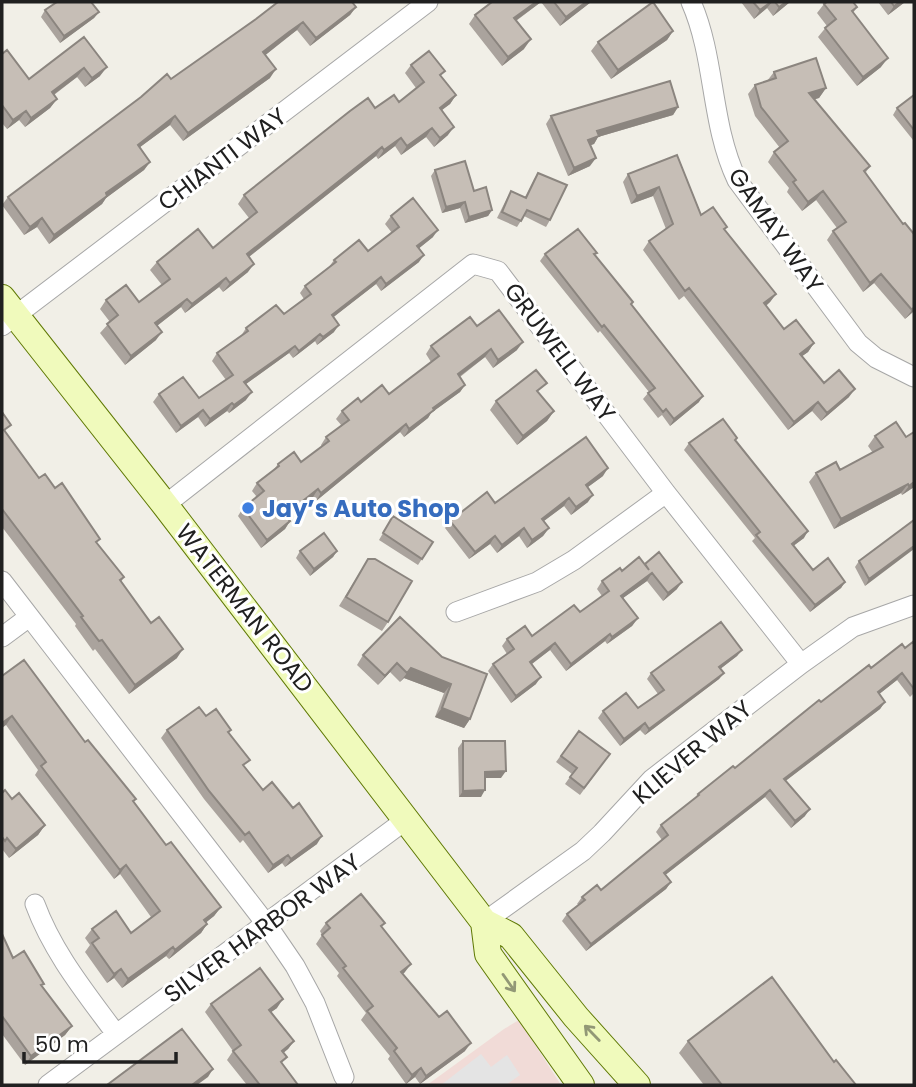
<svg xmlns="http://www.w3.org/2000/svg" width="916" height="1087" viewBox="0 0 916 1087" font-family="Poppins,sans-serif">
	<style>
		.commercial { fill: #f1dbd7 }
		.parking { fill: #e4e4e4 }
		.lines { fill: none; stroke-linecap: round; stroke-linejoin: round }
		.street-casing { stroke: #a7a7a7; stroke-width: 21 }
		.secondary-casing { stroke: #607a05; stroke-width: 28 }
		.street { stroke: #fff; stroke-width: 19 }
		.secondary { stroke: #f0fabc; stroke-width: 26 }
		.wall { fill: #aaa39d }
		.shaded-wall { fill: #8b857f }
		.building { fill: #c6beb6; stroke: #8b857f; stroke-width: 2 }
		.oneway { stroke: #929876 }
		.shop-dot { fill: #3f7fe0; stroke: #fff; stroke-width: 2.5 }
		.labels { text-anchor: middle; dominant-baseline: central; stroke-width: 6; stroke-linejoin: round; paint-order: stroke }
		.street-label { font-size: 24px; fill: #202020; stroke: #fff }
		.shop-label { font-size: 24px; font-weight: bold; fill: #366cbe; stroke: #fff; text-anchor: start }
	</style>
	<rect width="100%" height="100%" fill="#f1efe7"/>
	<path class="commercial" d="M519 1020 561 1085H427L504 1029Z"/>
	<path class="parking" d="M481 1054 491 1067 507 1055 520 1075 506 1085H441Z"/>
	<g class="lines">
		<defs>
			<path id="street" d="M691 2C716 59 710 123 737 180L858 343 876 358 914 377
				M2 326 428 2
				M165 505 473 264 498 271 666 493 801 664
				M2 581 267 925 295 966 315 1003 344 1077
				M456 612 537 582 574 560 666 493
				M2 637 29 617
				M35 904C53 953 86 993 116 1034
				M484 922 583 851 602 833 652 779 801 664 853 627 914 605
				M48 1085 407 819"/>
			<path id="secondary" d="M2 298 165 505 484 922 511 936 576 1017 637 1085
				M484 922 488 954 581 1085"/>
		</defs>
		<use href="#street" class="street-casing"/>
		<use href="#secondary" class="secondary-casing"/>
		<use href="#street" class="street"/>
		<use href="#secondary" class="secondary"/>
	</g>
	<path class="wall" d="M492 2H591L560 26 541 2 516 21 524 49 502 66 469 24 475 15Z
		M741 2H790L773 16 767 8 754 19Z
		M878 2H905L888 15Z
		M93 4 99 12 94 18 60 43 41 17 45 10Z
		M824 4 857 7 853 13 881 67 857 86 818 37 827 26 817 13Z
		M356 7 350 15 310 46 297 30 283 40 265 55 270 78 183 141 170 125 140 147 150 162 144 170 106 198 102 204 49 244 37 227 24 235 2 205 8 197 256 19Z
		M673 31 667 40 611 79 591 51 598 42Z
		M84 37 100 76 85 87 77 77 54 95 57 99 50 108 25 127 19 120 7 129 2 123V54L29 79Z
		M411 65 441 77 456 95 450 104 441 110 448 135 434 147 426 137 401 155 395 146 378 159 376 156 249 257 248 272 223 292 219 287 185 313 181 307 157 326 156 340 125 365 100 333 110 322 100 309 106 300 139 302 162 285 150 270 157 262 213 248 249 218 238 204 244 195 375 108 399 102 416 88 405 73Z
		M774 72 826 88 819 98 814 99 870 166 866 172 914 311 905 319 874 283 863 292 827 240 833 231 837 228 816 200 802 211 787 192 789 188 768 162 774 152 780 148 755 116 748 94 755 85 767 81Z
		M914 95V140H913L893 115 897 108Z
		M678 107 673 115 598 137 594 144 590 145V166L568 176 546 124 551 116Z
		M677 155 701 215 727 227 725 230 776 294 770 302 766 306 784 329 814 343 808 352 802 356 824 383 849 397 821 421 812 411 788 430 684 296 679 300 643 250 649 241 666 229 653 196 631 204 623 182 628 174Z
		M435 170 474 191 492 210 488 216 465 223 460 208 442 213 431 176Z
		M538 173 550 220 546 227 524 216 517 227 497 218 507 198 511 191 525 197 534 179Z
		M391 216 433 237 419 248V262L381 291 376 284 333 317 334 332 317 345 315 341 293 358 289 353 246 384V400L229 413 227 411 205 427 198 417 176 433 153 402 159 394 199 398 226 380 212 361 217 353 241 336 246 328 284 314 304 299 300 293 305 286 329 267 334 260 368 251 392 233 385 224Z
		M545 254 595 255 631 304 699 402 670 426 662 415 658 418 643 399 649 392 600 331 598 333 540 261Z
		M477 326 517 350 493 368 485 357 460 377 465 385 460 392 431 413 428 418 404 437 400 432 316 501 313 497 287 517 290 521 285 529 261 548 238 516 243 508 257 497 252 491 257 483 272 472 278 464 301 462 322 447 321 445 326 437 342 426 336 419 342 411 361 402 389 394 431 362 426 354 431 346Z
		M539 393 554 411 547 421 517 445 490 410 496 401Z
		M2 412 6 433 39 478 97 543 124 577 121 582 177 658 129 694 95 649 93 651 75 626 76 624 2 527Z
		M914 432V487L902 495 901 493 834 529 809 482 816 473 840 470 873 453 868 446 875 436 906 437Z
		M737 438 735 440 804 538 794 545 813 570 845 582 841 588 810 612 752 541 755 538 684 450 689 443Z
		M603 476 588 487V502L571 515 564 506 544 521 549 528 543 536 527 548 519 536 497 553 490 544 469 559 445 528 450 521 495 503Z
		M393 516 433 542 418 565 379 540Z
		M914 520 865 586 855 567 859 561Z
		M300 551H337L333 557 310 576 296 558Z
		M368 559 388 622 382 631 339 606Z
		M645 564 677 589 663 601 647 581 623 598 638 618 632 626 607 644 605 641 566 671 550 650 532 664 536 684 511 703 488 671 493 664 507 654 502 646 507 639 532 636 580 612 602 596 597 589 602 581 622 571Z
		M914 641V693L910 697 897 680 879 694 885 702 880 709 785 781 805 816 791 828 765 797 665 875 671 882 666 889 586 951 562 921 567 914 579 905 577 904 582 897 601 890 662 840 656 832 661 825 694 799 698 794 735 768 821 702 871 668 905 648Z
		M742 650 737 656 720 669 724 673 719 679 645 735 640 730 620 746 598 718 603 711 638 708 658 694 647 679 651 673Z
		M363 655 442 657 470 719 464 728 435 717 444 693 404 678 400 682 390 672 378 685 357 665Z
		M2 676 85 742 134 802 166 845 221 907 214 916 206 922 207 924 201 933 169 959 166 956 122 988 114 978 107 983 85 952 90 945 85 938 92 929 131 933 151 917 120 874 114 879 35 775 38 770 6 725Z
		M206 716 231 730 229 733 245 767 263 790 317 844 285 867 282 863 268 873 243 840 240 843 204 799 161 738 167 730Z
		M579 731 610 754 580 795 565 784 572 774 556 762Z
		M463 741 501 778H485L481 797H459L458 748Z
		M2 793 12 799 45 825 38 835 9 858 2 849Z
		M326 923 382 927 405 972 403 974 465 1051 420 1084 415 1077 406 1084 388 1059 390 1056 361 1020 366 1013 337 976 339 973 316 944 322 935 320 931Z
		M2 934 13 958 44 984 42 986 72 1026 65 1035 25 1065 2 1034Z
		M211 1004 277 1008 271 1012 294 1041 288 1049 283 1053 282 1064 298 1085H247L227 1060 233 1051 205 1012Z
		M688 1041 834 1062 856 1085H704L679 1053Z"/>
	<path class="shaded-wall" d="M536 2H541L507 27 514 18Z
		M586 2H591L560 26 566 17Z
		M771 2H772L767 8 754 19 760 10Z
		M786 2H790L773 16 779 7Z
		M900 2H905L888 15 894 6Z
		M356 7 350 15 310 46 316 38Z
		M99 12 94 18 60 43 64 36Z
		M303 22 297 30 258 61 263 52Z
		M673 31 667 40 611 79 618 70Z
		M531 39 524 49 502 66 508 57Z
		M888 58 881 67 857 86 863 77Z
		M107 67 100 76 85 87 92 78Z
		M84 68 77 77 45 101 52 92Z
		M276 69 270 78 183 141 188 133Z
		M826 88 819 98 803 103 809 93Z
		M456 95 450 104 433 117 440 108Z
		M57 99 50 108 25 127 31 118Z
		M678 107 673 115 598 137 594 144 583 148 597 131Z
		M26 111 19 120 7 129 13 120Z
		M175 116 170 125 132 153 138 145Z
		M454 127 448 135 434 147 440 138Z
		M432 128 426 137 401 155 407 146Z
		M401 138 395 146 378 159 384 150Z
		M382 147 376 156 241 263 247 254Z
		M596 158 590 166 568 176 574 168Z
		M150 162 144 170 106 198 102 204 49 244 54 235 106 193Z
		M659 187 653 196 631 204 637 196Z
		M823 191 816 200 802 211 808 202Z
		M465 202 460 208 442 213 446 207Z
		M492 210 488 216 465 223 469 217Z
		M42 218 37 227 24 235 30 227Z
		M438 230 433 237 412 254 417 246Z
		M424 255 419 262 381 291 386 284Z
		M254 264 248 272 223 292 230 283Z
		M881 274 874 283 863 292 870 283Z
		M381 277 376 284 326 323 332 315Z
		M226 278 219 287 185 313 192 304Z
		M776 294 770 302 758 312 764 303Z
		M187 299 181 307 149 332 155 323Z
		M914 307V311L905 319 912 310Z
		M339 325 334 332 317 345 323 337Z
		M162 332 156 340 125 365 131 356Z
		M320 334 315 341 293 358 299 351Z
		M523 342 517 350 493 368 498 360Z
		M814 343 808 352 794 362 800 354Z
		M295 346 289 353 239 389 244 382Z
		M491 349 485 357 452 382 458 374Z
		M465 385 460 392 431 413 428 418 404 437 409 429 433 408Z
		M855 389 849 397 821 421 827 413Z
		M252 392 246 400 229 413 234 405Z
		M703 396 699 402 670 426 674 419Z
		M818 402 812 411 788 430 794 422Z
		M232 403 227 411 205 427 210 419Z
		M203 410 198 417 176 433 181 426Z
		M554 411 547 421 517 445 523 436Z
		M406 424 400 432 316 501 321 493Z
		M608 468 603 476 581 492 586 485Z
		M914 482V487L902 495 909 486Z
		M908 484 901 493 834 529 841 519Z
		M318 489 313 497 279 523 285 515Z
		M593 495 588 502 571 515 576 507Z
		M569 498 564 506 537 526 542 519Z
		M290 521 285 529 261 548 267 540Z
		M524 528 519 536 497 553 502 545Z
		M549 528 543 536 527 548 532 540Z
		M808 531 804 538 788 550 792 544Z
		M495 536 490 544 469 559 475 552Z
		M914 546V549L865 586 869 579Z
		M337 551 333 557 310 576 314 569Z
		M652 573 647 581 616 603 621 596Z
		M682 582 677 589 663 601 668 593Z
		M845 582 841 588 810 612 815 605Z
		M638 618 632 626 607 644 612 637Z
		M610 634 605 641 566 671 571 664Z
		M555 643 550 650 525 669 530 662Z
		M183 649 177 658 129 694 135 685Z
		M742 650 737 656 715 673 719 667Z
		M397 663 390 672 378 685 385 676Z
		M411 668 451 684 444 693 404 678 400 682Z
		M724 673 719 679 645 735 649 729Z
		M902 673 897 680 873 699 878 692Z
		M541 677 536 684 511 703 516 696Z
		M885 702 880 709 779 786 784 779Z
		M442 708 470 719 464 728 435 717Z
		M12 716 6 725 2 728V723Z
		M645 723 640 730 620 746 624 739Z
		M506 771 501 778H481L485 772Z
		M485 790 481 797H459L463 791Z
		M770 790 765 797 659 880 664 873Z
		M810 809 805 816 791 828 795 821Z
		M45 825 38 835 9 858 16 849Z
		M322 836 317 844 285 867 291 859Z
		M288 855 282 863 268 873 273 865Z
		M126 865 120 874 114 879 120 870Z
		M671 882 666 889 586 951 591 944Z
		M221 907 214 916 198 929 204 920Z
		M207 924 201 933 169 959 175 950Z
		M173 947 166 956 122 988 128 979Z
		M411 964 405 972 395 980 401 972Z
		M121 969 114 978 107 983 114 974Z
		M283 999 277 1008 263 1018 269 1010Z
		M72 1026 65 1035 25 1065 31 1056Z
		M294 1041 288 1049 276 1059 282 1051Z
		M471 1043 465 1051 420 1084 426 1076Z
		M421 1068 415 1077 406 1084 412 1075Z
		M213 1069 208 1077 197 1085H192Z"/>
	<path class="building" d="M57 2H91L99 12 64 36 45 10Z
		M278 2H352L356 7 316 38 303 22 289 32 263 52 276 69 188 133 175 116 138 145 150 162 106 193 107 196 54 235 42 218 30 227 8 197 141 97 167 74 171 79 256 19Z
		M492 2H536L514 18 531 39 508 57 475 15Z
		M554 2H586L566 17Z
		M653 2 673 31 618 70 598 42Z
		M753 2H771L760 10Z
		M775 2H786L779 7Z
		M827 2H853L857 7 852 11 888 58 863 77 825 28 836 19 824 4Z
		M891 2H900L894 6Z
		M84 37 107 67 92 78 84 68 52 92 57 99 31 118 26 111 13 120 2 105V54L7 50 29 79Z
		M429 51 445 71 440 75 456 95 440 108 454 127 440 138 432 128 407 146 401 138 384 150 382 147 247 254 254 264 230 283 226 278 192 304 187 299 155 323 162 332 131 356 107 324 118 315 106 300 126 285 139 302 170 279 157 262 198 229 213 248 257 212 244 195 350 111 368 98 375 108 394 95 399 102 424 82 411 65Z
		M816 58 826 88 809 93 870 166 864 171 903 224 905 223 914 234V307L912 310 881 274 870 283 833 231 846 222 823 191 808 202 793 182 796 180 774 152 788 141 761 107 755 85 776 78 774 72Z
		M670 81 678 107 597 131 599 136 588 140 596 158 574 168 551 116Z
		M914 95V130L897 108Z
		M677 155 701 215 713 207 727 227 724 229 776 294 764 303 784 329 796 320 814 343 800 354 824 383 839 370 855 389 827 413 818 402 794 422 689 288 685 291 649 241 673 224 659 187 637 196 628 174Z
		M465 161 474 191 486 187 492 210 469 217 465 202 446 207 435 170Z
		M538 173 567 185 550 220 527 210 521 221 502 212 511 191 526 198Z
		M413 198 438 230 417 246 424 255 386 284 381 277 332 315 339 325 323 337 320 334 299 351 295 346 244 382 252 392 234 405 232 403 210 419 203 410 181 426 159 394 183 377 199 398 233 375 217 353 248 331 246 328 276 305 284 314 311 294 305 286 336 262 334 260 359 240 368 251 399 227 391 216Z
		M578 229 597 253 594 254 633 302 631 304 703 396 674 419 666 409 663 412 648 393 655 388 604 325 602 327 545 254Z
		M499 310 523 342 498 360 491 349 458 374 465 385 433 408 434 410 409 429 406 424 321 493 318 489 285 515 290 521 267 540 243 508 264 491 257 483 279 466 278 464 294 452 301 462 329 441 326 437 349 420 342 411 358 398 361 402 382 385 389 394 439 356 431 346 470 317 477 326Z
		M536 370 547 383 537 391 554 411 523 436 496 401Z
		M2 412 11 425 4 430 39 478 45 474 55 488 62 483 100 539 96 542 124 577 120 580 151 623 159 617 183 649 135 685 102 640 99 641 81 617 83 616 2 509Z
		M723 419 737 438 735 440 808 531 792 544 813 570 828 558 845 582 815 605 756 535 760 532 689 443Z
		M896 422 906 437 914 432V482L909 486 908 484 841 519 816 473 836 462 840 470 883 447 875 436Z
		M586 437 608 468 586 485 593 495 576 507 569 498 542 519 549 528 532 540 524 528 502 545 495 536 475 552 450 521 487 492 495 503Z
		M393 516 433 542 422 559 383 533Z
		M914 520V546L869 579 859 561Z
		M324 533 337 551 314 569 300 551Z
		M659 552 682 582 668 593 652 573 621 596 638 618 612 637 610 634 571 664 555 643 530 662 541 677 516 696 493 664 514 649 507 639 525 626 532 636 574 605 580 612 609 591 602 581 620 568 622 571 639 557 649 570 645 564Z
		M368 559H375L412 581 388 622 346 597Z
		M400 617 442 657 487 674 470 719 442 708 451 684 411 668 407 673 397 663 385 676 363 655Z
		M721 622 742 650 719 667 724 673 649 729 645 723 624 739 603 711 626 693 638 708 664 690 651 673Z
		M914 641V689L902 673 878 692 885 702 784 779 810 809 795 821 770 790 664 873 671 882 591 944 567 914 585 900 582 897 597 885 601 890 668 835 661 825 699 795 698 794 733 766 735 768 819 700 821 702 869 665 871 668 902 644 905 648Z
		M24 660 85 742 88 740 136 799 133 801 166 845 171 842 221 907 204 920 207 924 175 950 173 947 128 979 121 969 114 974 92 943 99 938 92 929 116 911 131 933 160 911 126 865 120 870 41 766 46 762 12 716 2 723V676Z
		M199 707 206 716 216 709 231 730 228 732 250 760 243 765 263 790 272 782 293 808 299 803 322 836 291 859 288 855 273 865 249 832 245 835 209 791 167 730Z
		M579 731 610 754 584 788 570 777 577 768 561 756Z
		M463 741H505L506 771 485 772V790L463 791Z
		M5 790 12 799 19 793 45 825 16 849 7 838 5 841 2 837V793Z
		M361 894 385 923 381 926 411 964 401 972 439 1017 447 1011 471 1043 426 1076 421 1068 412 1075 394 1051 397 1048 367 1011 373 1006 343 968 346 966 322 935 330 928 326 923Z
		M2 934 13 958 24 951 44 984 41 985 72 1026 31 1056 2 1016Z
		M260 968 283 999 269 1010 294 1041 282 1051 287 1057 281 1062 298 1085H260L233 1051 241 1045 211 1004Z
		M772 977 834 1062 836 1060 856 1085H722L688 1041Z
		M182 1029 213 1069 192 1085H107Z"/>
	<defs><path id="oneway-shaft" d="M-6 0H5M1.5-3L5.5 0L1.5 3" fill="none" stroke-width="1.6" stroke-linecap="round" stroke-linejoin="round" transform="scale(1.75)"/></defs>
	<g class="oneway">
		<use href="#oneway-shaft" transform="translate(509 983) rotate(55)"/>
		<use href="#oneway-shaft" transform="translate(592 1033) rotate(-134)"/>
	</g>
	<circle class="shop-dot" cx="248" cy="508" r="7"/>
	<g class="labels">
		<g class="street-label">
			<text transform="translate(222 159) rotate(-37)">CHIANTI WAY</text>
			<text transform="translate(776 230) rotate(55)">GAMAY WAY</text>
			<text transform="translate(560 352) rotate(53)">GRUWELL WAY</text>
			<text transform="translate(245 608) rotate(52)">WATERMAN ROAD</text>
			<text transform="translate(692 752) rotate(-40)">KLIEVER WAY</text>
			<text transform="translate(262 928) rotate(-36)">SILVER HARBOR WAY</text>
		</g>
		<g class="shop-label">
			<text x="262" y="508">Jay’s Auto Shop</text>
		</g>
	</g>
	<rect width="916" height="1087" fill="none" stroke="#202020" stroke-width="7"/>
	<path d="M24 1052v10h152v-10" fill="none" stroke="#202020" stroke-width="3.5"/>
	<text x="35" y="1052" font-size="21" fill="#202020" stroke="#ffffff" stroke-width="5" paint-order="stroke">50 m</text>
</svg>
